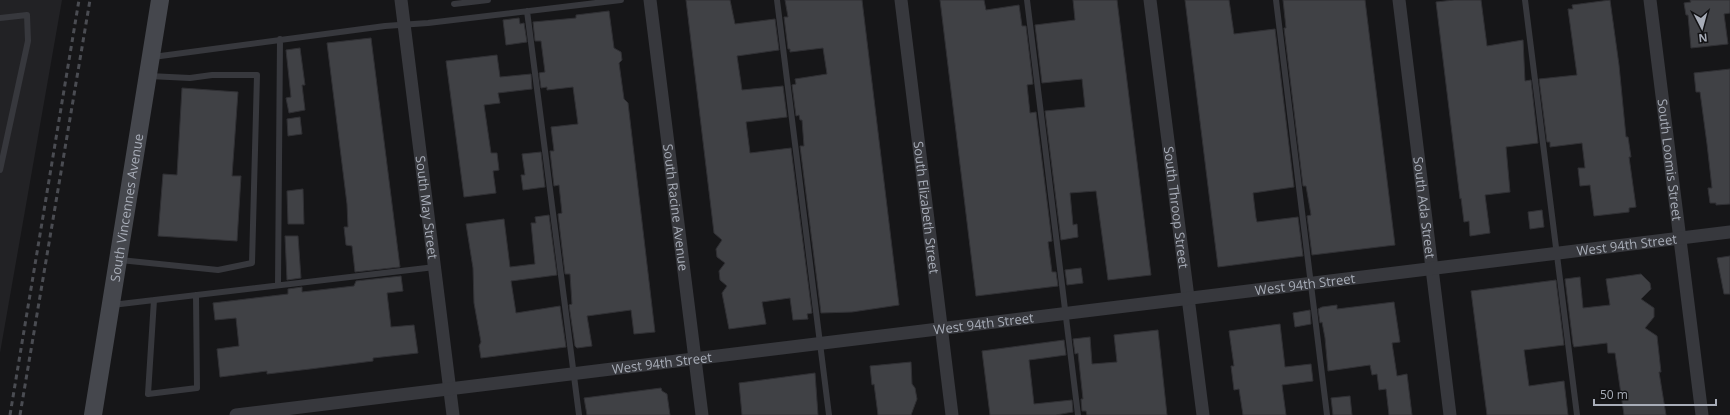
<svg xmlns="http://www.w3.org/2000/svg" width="1730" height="415" viewBox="0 0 1730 415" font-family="'Open Sans',sans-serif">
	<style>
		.built { fill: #222225 }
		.building { fill: #404145; stroke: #303034 }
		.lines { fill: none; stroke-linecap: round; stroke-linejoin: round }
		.service { stroke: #37383d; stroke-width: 6 }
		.minor { stroke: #37383d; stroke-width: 13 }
		.secondary { stroke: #45474d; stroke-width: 18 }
		.rail { stroke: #4a4c52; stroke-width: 3; stroke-dasharray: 5 4; stroke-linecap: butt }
		.labels { text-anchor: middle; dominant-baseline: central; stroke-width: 3; stroke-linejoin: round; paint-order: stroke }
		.street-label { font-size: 13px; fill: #a8adb8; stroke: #111113 }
	</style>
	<rect width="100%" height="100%" fill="#161618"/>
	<path class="built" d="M0 0H62L0 353Z"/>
	<path class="building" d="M686 0H730L735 24 775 19 779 50 737 56 742 90 783 86 787 117 746 122 750 153 791 148 812 313 807 314 808 319 793 320 790 298 762 302 766 324 729 329 722 293 727 286 720 280 719 271 725 263 717 257 716 249 722 240 714 233Z
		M785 0H862L899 305 852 312 821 313 800 146H804L802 120H800L799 115 796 116 792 85 796 84 795 79 827 74 823 48 790 52V49H788L784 17H788Z
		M940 0H984L986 10 1019 5 1022 26H1026L1033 84 1027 85 1030 113 1036 112 1052 241 1048 242 1052 272H1056L1058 286 976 296Z
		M1073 0H1117L1151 275 1108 280 1096 191 1070 193 1073 225 1077 224 1078 237 1061 240 1045 111 1085 107 1082 79 1042 83 1035 25 1075 20Z
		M1185 0H1229L1234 34 1275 29 1294 187 1253 193 1256 218 1257 222 1298 217 1303 256 1218 267Z
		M1283 0H1365L1395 245 1312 255 1307 216 1311 215 1306 186H1303L1284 28H1286Z
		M1454 0H1481L1487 46 1523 40 1525 81 1531 80 1538 143 1506 147 1510 192 1485 195 1490 233 1470 236 1469 221 1464 222 1461 198 1460 199 1436 2Z
		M1610 0 1619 65 1626 137H1628L1631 157H1629L1636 207 1629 208V212L1594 216 1590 185 1580 186 1578 168H1585L1582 143 1550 147V142H1547L1539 79 1577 75 1568 9H1573L1572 5Z
		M1690 0H1730V13L1724 14 1728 44 1691 48 1688 15H1686L1684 3 1691 2Z
		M609 11 614 48 621 52 622 60 619 63 624 99 628 103 655 332 634 334 631 310 587 316 592 346 577 348 575 346 569 305 572 304 570 274H565L558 214 562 213 559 185 554 186 550 151H554L551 127 578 124 573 87 547 90V87L541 88 539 73 545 72 541 41H535L533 22 576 18V15Z
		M519 18 520 24 524 23 527 42 506 45 503 20Z
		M371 38 400 267 355 272 352 246 346 245 344 227H348L347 204 327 43Z
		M300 48 305 85H302L305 110 289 113 286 98 291 97 286 50Z
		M497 55 500 77 531 74 532 89 498 93 500 103 484 105 491 153H497L499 170 493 171 496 193 464 197 446 61Z
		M1730 69V204L1716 205V203H1710L1708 188H1712L1707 144 1700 92H1696L1694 73Z
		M182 88 238 92 232 176H241L237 241 158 236 163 174 177 175Z
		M300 117 302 134 288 136 287 119Z
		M541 152 545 187 523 190 521 175H525L522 154Z
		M303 189 304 224H288L287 191Z
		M1542 210 1544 227 1530 229 1528 212Z
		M549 215 557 275 511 281 516 313 560 306 566 347 481 358 479 346 481 342 474 303 473 268 466 224 504 219 510 267 535 264 531 223H536L535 217Z
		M285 236H298L301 278 287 280Z
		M1730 256V294H1724L1717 258Z
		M1081 268 1083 283 1067 285 1065 270Z
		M1641 274 1650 283 1651 289 1641 299 1654 308V317L1645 328 1657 336 1661 372H1659L1666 415H1624L1615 353H1608L1607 343 1574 347 1573 344 1565 279 1580 277 1583 308 1610 305 1606 279Z
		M401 276 403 291 387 293 391 327 414 325 418 353 373 358V361L310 369 267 374V371L220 377 217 349 239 346 236 318 215 320 213 303 288 294V289L302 287V292L354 286 356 281Z
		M1556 280 1564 345 1524 350 1529 386 1564 381 1568 415H1487L1471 291Z
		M1394 302 1400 342 1392 343 1397 376 1407 374 1412 415H1389L1386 389 1379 390 1377 374 1372 375 1370 365 1328 371 1325 338 1322 322 1320 323 1318 309 1322 307 1337 305V309Z
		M1310 310 1311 324 1295 327 1293 313Z
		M1280 324 1285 367 1311 364 1313 381 1282 385 1286 415H1243L1239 389 1234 390 1231 366H1234L1229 331Z
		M1158 330 1167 415H1087L1086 411H1082L1081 399H1083L1078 353 1075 354 1073 339 1090 337 1092 364 1117 362 1114 335Z
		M1064 340 1066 355 1029 360 1034 404 1072 400 1073 412 1056 415H990L982 351Z
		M911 362 912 384 915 388 917 399 911 415H878L874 384 872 385 870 366Z
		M815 373 818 415H742L739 383Z
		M661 388 662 391 667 394 670 415H587L584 398Z
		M1350 396 1352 415H1333L1331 398Z"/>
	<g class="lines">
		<path class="service" d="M777 0 829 415
			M1027 0 1078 415
			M1276 0 1327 415
			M1525 0 1577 415
			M454 4 488 0
			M527 11 579 415
			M0 18 27 15 28 41 0 170
			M153 57 385 26 428 23 621 0
			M120 260 218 270 252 263 257 75H212L190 78 149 76
			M278 285 280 39
			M154 300 148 394 197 388 196 295
			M112 305 435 267"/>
		<g class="minor">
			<path id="s1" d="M401 0 453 415"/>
			<path id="s2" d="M650 0 702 415"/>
			<path id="s3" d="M901 0 952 415"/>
			<path id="s4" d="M1150 0 1203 415"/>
			<path id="s5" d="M1399 0 1450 415"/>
			<path id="s6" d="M1650 0 1702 415"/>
			<path id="s7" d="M236 415 1730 232"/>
		</g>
		<path class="secondary" id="s8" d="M93 415 160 0"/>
		<path class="rail" d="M10 415 79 0
			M20 415 90 0"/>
	</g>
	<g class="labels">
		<g class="street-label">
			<text stroke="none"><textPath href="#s6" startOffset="161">South Loomis Street</textPath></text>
			<text stroke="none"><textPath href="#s8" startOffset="210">South Vincennes Avenue</textPath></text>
			<text stroke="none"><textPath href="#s4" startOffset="209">South Throop Street</textPath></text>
			<text stroke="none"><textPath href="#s1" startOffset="209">South May Street</textPath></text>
			<text stroke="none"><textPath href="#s2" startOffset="209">South Racine Avenue</textPath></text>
			<text stroke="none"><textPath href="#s3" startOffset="209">South Elizabeth Street</textPath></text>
			<text stroke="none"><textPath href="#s5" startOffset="209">South Ada Street</textPath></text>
			<text stroke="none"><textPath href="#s7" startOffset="1401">West 94th Street</textPath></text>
			<text stroke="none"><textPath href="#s7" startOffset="1077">West 94th Street</textPath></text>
			<text stroke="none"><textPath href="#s7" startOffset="753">West 94th Street</textPath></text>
			<text stroke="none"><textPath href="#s7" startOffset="429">West 94th Street</textPath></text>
		</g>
	</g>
	<g transform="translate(1702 28) rotate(174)" stroke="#111113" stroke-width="3" paint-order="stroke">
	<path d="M0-3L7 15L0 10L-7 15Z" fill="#a8adb8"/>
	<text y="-6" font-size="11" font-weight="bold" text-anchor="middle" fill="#a8adb8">N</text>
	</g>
	<path d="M1594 399v6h122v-6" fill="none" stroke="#a8adb8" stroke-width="2"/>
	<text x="1600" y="399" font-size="12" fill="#a8adb8" stroke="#111113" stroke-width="3" paint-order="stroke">50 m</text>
</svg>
